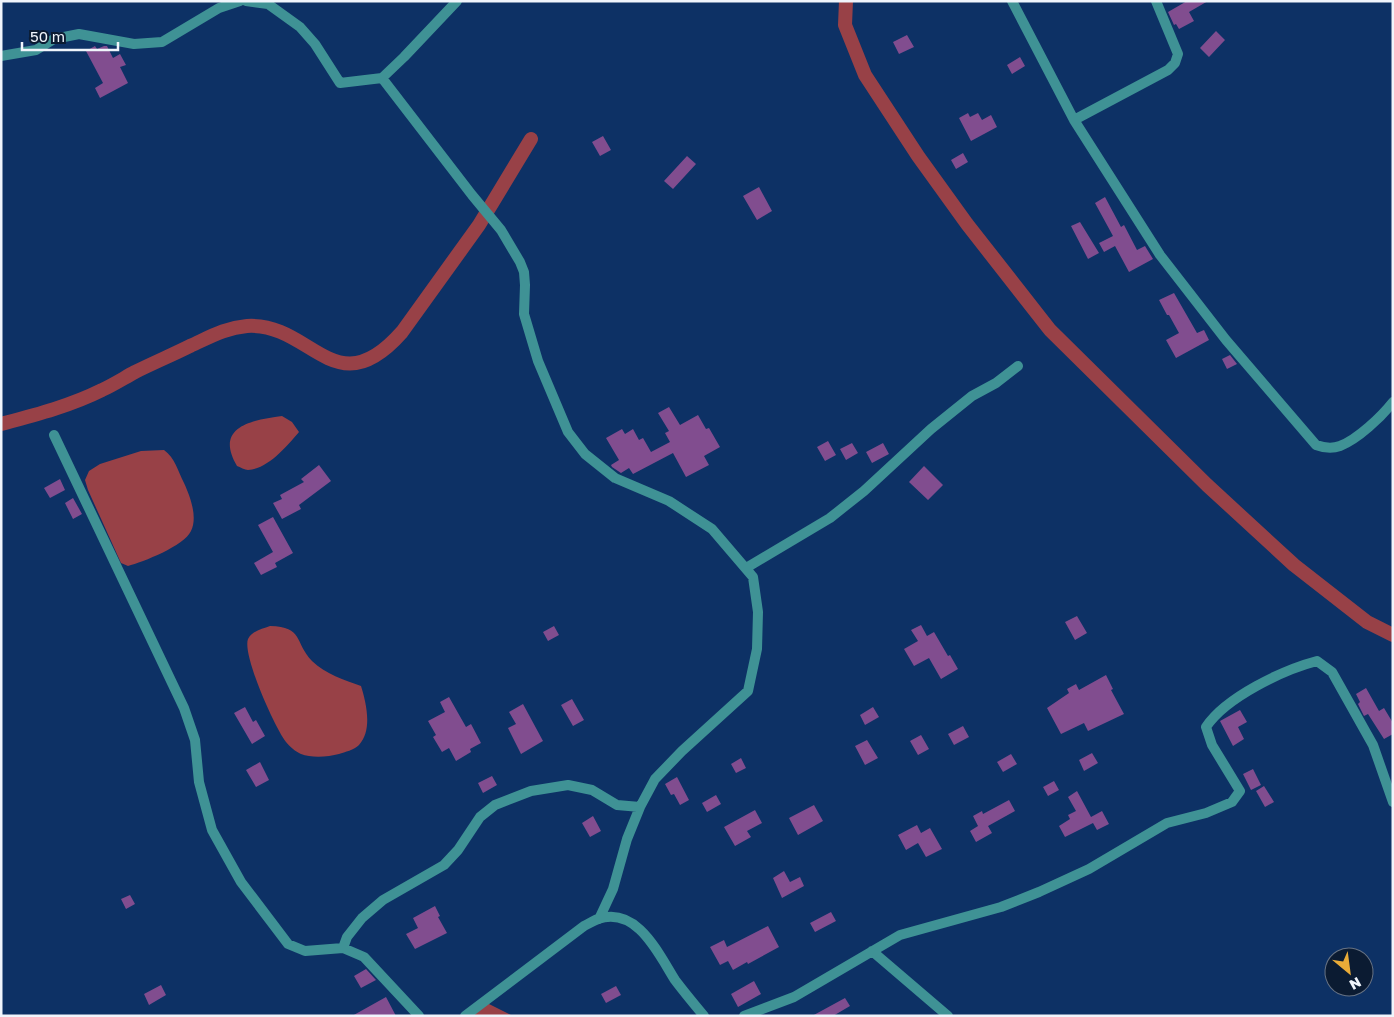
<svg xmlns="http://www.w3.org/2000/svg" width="1394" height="1017" viewBox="0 0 1394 1017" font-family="'Golos Text',sans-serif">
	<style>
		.water { fill: #984147 }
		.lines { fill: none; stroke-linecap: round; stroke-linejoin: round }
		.canal { stroke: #984147; stroke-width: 14 }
		.building { fill: #814d8f }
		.minor { stroke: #3f9295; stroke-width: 10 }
	</style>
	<rect width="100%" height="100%" fill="#0d3165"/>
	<path class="water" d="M282 416 292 422 299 432C287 446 268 469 248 470 245 470 240 467 237 466 214 427 251 420 282 416Z
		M164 450C175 458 178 471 184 483 190 496 198 517 191 531 184 546 143 562 128 566L121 563 88 490 85 480 89 471 100 464 141 451Z
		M270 626C304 627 294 642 312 661 325 674 345 680 361 686 366 702 373 730 359 745 354 750 345 752 339 754 328 757 311 758 301 754 296 752 289 746 286 742 275 728 242 655 248 639 252 631 262 629 270 626Z
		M487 1003 513 1016H471Z"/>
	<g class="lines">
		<path class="canal" d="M846 1 845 25 865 75 918 156 967 224 1050 330 1207 485 1294 565 1367 622 1393 635
			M1 424C35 415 70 406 102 390 113 385 124 378 135 372 153 363 172 355 190 346 210 337 225 328 247 326 312 322 335 408 402 332L479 225 531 139"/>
	</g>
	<path class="building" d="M1187 1H1208L1189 12 1194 21 1179 29 1176 24 1174 25 1168 12Z
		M1216 31 1225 40 1209 57 1200 48Z
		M907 35 914 47 899 54 893 42Z
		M95 46 97 49 104 46H107L113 58 120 54 126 65 120 67 128 83 100 98 95 88 103 83 86 51Z
		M1020 57 1025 66 1012 74 1007 65Z
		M968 113 970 117 978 113 982 120 991 115 997 127 971 141 959 118Z
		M603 136 611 150 600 156 592 142Z
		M963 153 968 162 956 169 951 160Z
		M687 156 696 164 673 189 664 181Z
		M759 187 772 211 757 220 743 196Z
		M1105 197 1121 227 1124 225 1137 250 1145 246 1153 259 1129 272 1115 246 1104 252 1099 243 1113 236 1095 203Z
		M1080 222 1099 253 1088 259 1071 226Z
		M1174 293 1197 333 1204 330 1209 340 1176 358 1166 340 1179 333 1169 315H1167L1159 300Z
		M1230 355 1237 364 1227 369 1222 359Z
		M669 407 680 425 698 415 706 429 709 428 720 447 704 456 709 465 686 477 673 453 633 474 629 468 621 473 612 467 611 465 619 460 606 438 622 429 625 434 633 429 639 440 643 438 651 452 670 442 665 433 669 431 658 413Z
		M828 441 836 455 825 461 817 447Z
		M852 443 858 453 846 460 840 449Z
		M883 443 889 454 872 463 866 452Z
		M319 465 331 481 299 505 301 509 282 519 273 503 282 499 280 495 304 482 301 479Z
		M924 466 943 485 928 500 909 482Z
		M60 479 65 490 50 498 44 488Z
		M73 498 82 514 73 519 65 503Z
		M273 517 293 553 275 563 277 567 261 575 254 563 273 552 258 525Z
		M1077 616 1087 633 1075 640 1065 622Z
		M921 625 927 636 934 632 948 656 950 655 958 669 941 679 929 658 914 666 904 649 918 641 911 630Z
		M554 626 559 635 548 641 543 632Z
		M1106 675 1113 689 1111 690 1124 714 1088 731 1084 723 1061 734 1047 708 1069 693 1067 689 1076 684 1079 690Z
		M1366 688 1379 711 1384 708 1393 723V734L1384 739 1368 714 1364 716 1358 704 1360 702 1356 694Z
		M449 697 466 727 471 724 481 743 470 749 471 752 456 761 449 748 442 752 433 737 436 735 428 721 445 712 440 702Z
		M572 699 584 720 573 726 561 705Z
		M523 704 543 741 521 754 508 728 516 724 509 712Z
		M245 707 253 722 256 720 265 736 252 744 234 713Z
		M873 707 879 717 865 725 860 715Z
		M1240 710 1247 722 1238 727 1244 739 1233 746 1220 721Z
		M963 726 969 737 954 745 948 734Z
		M921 735 929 749 918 755 910 741Z
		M867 740 878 758 865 765 855 746Z
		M1092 753 1098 763 1084 771 1079 760Z
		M1011 754 1017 764 1003 772 997 762Z
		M741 758 746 768 736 773 731 764Z
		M260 762 269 780 256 787 246 770Z
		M1253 769 1261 785 1251 790 1243 774Z
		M492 776 497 785 483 793 478 783Z
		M677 777 689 800 680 805 674 794 671 795 665 784Z
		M1054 781 1059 790 1048 796 1043 787Z
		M1264 786 1274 802 1265 807 1256 791Z
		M1077 791 1091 817 1102 811 1109 824 1097 830 1093 823 1065 837 1059 826 1070 819 1068 815 1076 811 1068 797Z
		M716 795 721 804 707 812 702 803Z
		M1009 800 1015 811 988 826 992 833 976 842 970 831 978 826 973 816 982 811 983 814Z
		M814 805 823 821 798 835 789 818Z
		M755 810 762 823 747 831 751 837 735 846 724 827Z
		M593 816 601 831 590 837 582 823Z
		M917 825 921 833 930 828 942 849 926 857 918 843 906 850 898 835Z
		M784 871 790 882 800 877 804 886 782 898 773 878Z
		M130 895 135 904 126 909 121 899Z
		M435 906 440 916 438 917 447 933 415 949 406 934 418 928 413 918Z
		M831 912 836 921 815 932 810 923Z
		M768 926 779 947 748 964 747 962 733 970 728 961 720 965 710 947 724 940 727 947Z
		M366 969 376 980 361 988 354 976Z
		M754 981 761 994 738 1007 731 994Z
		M161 985 166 995 149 1005 144 994Z
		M616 986 621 995 606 1003 601 994Z
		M386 997 396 1016H352Z
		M845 998 850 1006 833 1016H812Z"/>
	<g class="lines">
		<path class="minor" d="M246 1 268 4 300 27 315 44 340 83 382 78 404 57 457 1
			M1012 1 1074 120 1160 255 1226 340 1316 445C1324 448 1332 449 1340 446 1358 439 1381 417 1393 402
			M1 56 36 50 54 39 79 34 134 44 162 42 219 8 240 1
			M382 78 472 195 501 230 520 262 524 272 525 285 524 314 538 361 568 432 585 454 615 478 669 501 712 529 753 577 758 612 757 649 748 691 682 751 655 779 640 807 627 839 613 889 599 919
			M1074 120 1168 70 1175 63 1178 54 1156 1
			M54 435 184 708 195 740 199 782 212 830 241 882 288 944 305 951 343 948 364 957 419 1016
			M746 568 830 518 864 491 931 429 972 396 996 383 1018 366
			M343 948 347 937 362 918 383 900 444 865 458 850 480 817 495 805 531 791 568 785 592 790 617 805 640 807
			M872 951 948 1016
			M465 1016 584 926C588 924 593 921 598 919 637 906 658 953 675 980 684 992 694 1004 704 1016
			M744 1016 794 997 900 935 1001 907 1039 892 1089 869 1167 823 1206 813 1232 802 1240 791 1212 745 1206 727C1226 697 1283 670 1317 661L1332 672 1373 745 1393 802"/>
	</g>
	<rect width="1394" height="1017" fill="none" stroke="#f0f5fc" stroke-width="5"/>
	<g transform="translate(1349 972) rotate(151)"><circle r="24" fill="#0b1b32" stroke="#677283"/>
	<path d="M0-4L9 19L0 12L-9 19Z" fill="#e9ab38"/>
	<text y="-8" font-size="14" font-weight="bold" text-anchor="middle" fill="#f0f5fc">N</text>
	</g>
	<path d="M22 42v8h96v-8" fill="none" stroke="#f0f5fc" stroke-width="2.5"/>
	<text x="30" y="42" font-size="15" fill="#f0f5fc" stroke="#0b1b32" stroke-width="4" paint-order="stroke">50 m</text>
</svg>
